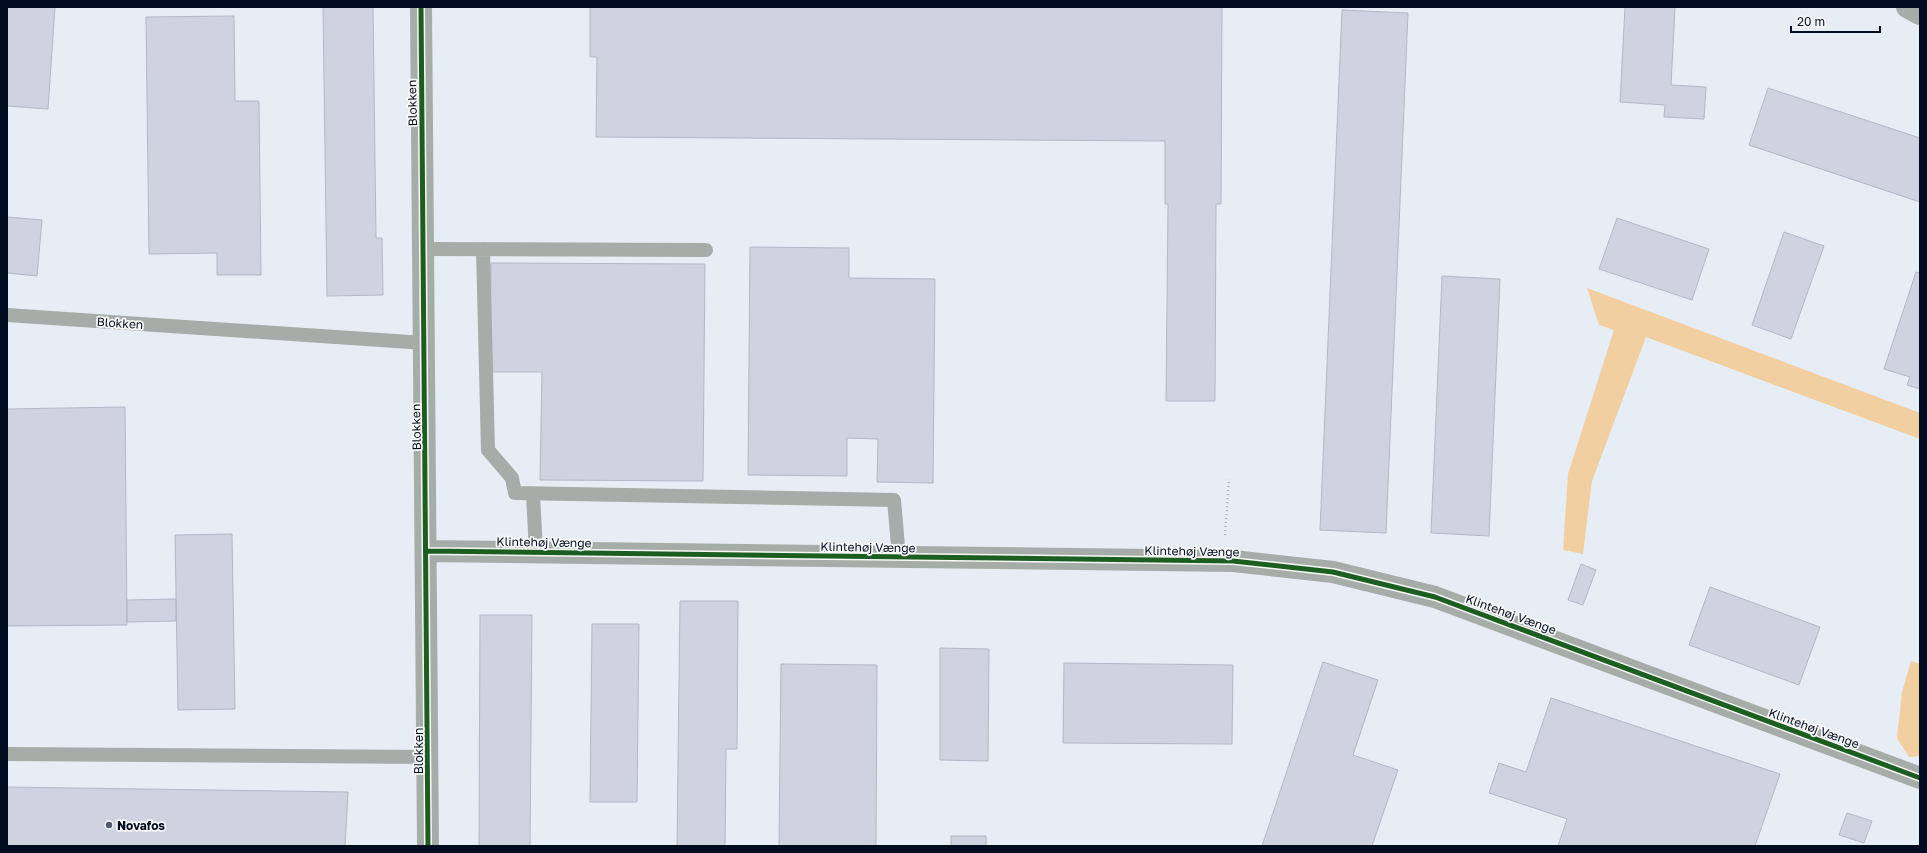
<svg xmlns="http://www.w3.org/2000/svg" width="1927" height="853" viewBox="0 0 1927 853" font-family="'Golos Text',sans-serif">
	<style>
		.green { fill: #f2cfa0 }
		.building { fill: #ced3df; stroke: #b2b8c8 }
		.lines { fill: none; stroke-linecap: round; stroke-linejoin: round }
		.path { stroke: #adb2b2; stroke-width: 2.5; stroke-dasharray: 1 3; stroke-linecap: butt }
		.service { stroke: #a6aca7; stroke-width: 14 }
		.minor { stroke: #a6aca7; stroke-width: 22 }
		.cycleway-casing { stroke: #f8f8f8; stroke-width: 8 }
		.cycleway { stroke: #1b5e20; stroke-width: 5 }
		.poi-dot { fill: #515b6b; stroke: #f8f8f8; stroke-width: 1.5 }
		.labels { text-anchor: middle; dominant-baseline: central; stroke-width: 3.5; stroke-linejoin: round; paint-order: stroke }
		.street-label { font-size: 12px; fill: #000d21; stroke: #f8f8f8 }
		.poi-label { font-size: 12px; font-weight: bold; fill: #000d21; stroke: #f8f8f8; text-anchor: start }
	</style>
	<rect width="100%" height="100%" fill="#e7edf4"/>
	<path class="green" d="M1587 288 1920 413V439L1646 337 1592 481 1583 554 1563 550 1568 474 1614 330 1599 325Z
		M1911 661 1920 664V756L1909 757 1897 738 1902 692Z"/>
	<path class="building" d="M7 7H55L48 109 7 106Z
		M323 7H373L376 238H382L383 295 327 296Z
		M590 7H1222L1221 204H1216L1215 401H1166L1168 204H1165V141L596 137 597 57H590Z
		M1625 7H1675L1671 85 1706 87 1704 119 1664 117 1665 105 1620 102Z
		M1342 10 1408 13 1386 533 1320 530Z
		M234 16 235 101H259L261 275H217V253L149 254 146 17Z
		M1768 88 1920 138V202L1749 145Z
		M7 217 42 220 37 276 7 273Z
		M1617 218 1709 249 1692 300 1599 269Z
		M1784 232 1824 246 1791 339 1752 325Z
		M750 247 849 248V278L935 279 933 483 877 482 878 439 847 438V476L748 475Z
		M491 263 705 264 703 481 540 480 542 372H490Z
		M1916 272 1920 273V389L1907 385 1910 377 1884 369Z
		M1442 276 1500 279 1489 536 1431 533Z
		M125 407 127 625 7 626V409Z
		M232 534 235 709 178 710 175 535Z
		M1581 564 1596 570 1583 605 1568 600Z
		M1710 587 1820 627 1799 685 1689 645Z
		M176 599V621L127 622V600Z
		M680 601H738L737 749H726L725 846H677Z
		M480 615H532L530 846H479Z
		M592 624H639L637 802H590Z
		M940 648 989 649 988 761 940 760Z
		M1323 662 1378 680 1353 755 1398 770 1372 846H1262Z
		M1064 663 1233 665 1232 744 1063 743Z
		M781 664 877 665 876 846H779Z
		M1551 698 1780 774 1755 846H1558L1567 819 1489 793 1499 763 1526 772Z
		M7 787 348 792 345 846H7Z
		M1847 813 1872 821 1864 843 1839 835Z
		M951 836H986V846H951Z"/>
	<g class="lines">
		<path class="path" d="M1225 535 1229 479"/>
		<path class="service" d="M424 249 706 250
			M483 249 488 450 512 478 515 493 894 500 899 557
			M7 315 425 343
			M533 494 536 552
			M7 754 428 757"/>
		<path class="minor" d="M421 7 428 846
			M1907 7 1920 14
			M427 551 1233 561 1333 572 1435 597 1920 778"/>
		<defs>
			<path id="cycleway" d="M421 7 428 846
				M427 551 1233 561 1333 572 1435 597 1920 778"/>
		</defs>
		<use href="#cycleway" class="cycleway-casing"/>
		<use href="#cycleway" class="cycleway"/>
	</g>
	<circle class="poi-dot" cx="109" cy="825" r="4"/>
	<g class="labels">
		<g class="street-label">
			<text transform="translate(412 103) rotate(-91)">Blokken</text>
			<text transform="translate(120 323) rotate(4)">Blokken</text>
			<text transform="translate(416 427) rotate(-91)">Blokken</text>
			<text transform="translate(544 542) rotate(1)">Klintehøj Vænge</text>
			<text transform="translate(868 547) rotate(1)">Klintehøj Vænge</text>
			<text transform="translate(1192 551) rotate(1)">Klintehøj Vænge</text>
			<text transform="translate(1511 614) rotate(20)">Klintehøj Vænge</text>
			<text transform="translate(1814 728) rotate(20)">Klintehøj Vænge</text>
			<text transform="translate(418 751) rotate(-90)">Blokken</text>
		</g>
		<g class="poi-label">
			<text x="117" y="825">Novafos</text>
		</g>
	</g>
	<rect width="1927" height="853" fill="none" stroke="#000d21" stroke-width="16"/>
	<path d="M1791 26v6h89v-6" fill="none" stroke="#000d21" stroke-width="2"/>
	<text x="1797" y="26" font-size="12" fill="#000d21" stroke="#f8f8f8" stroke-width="3" paint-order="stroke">20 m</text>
</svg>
